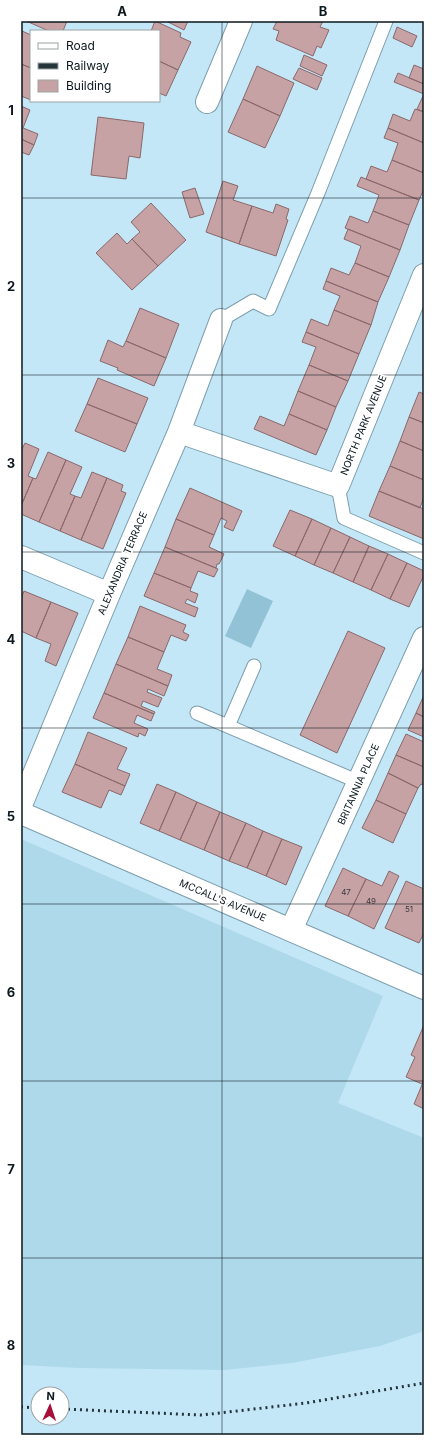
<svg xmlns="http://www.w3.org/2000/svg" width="445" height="1456" viewBox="0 0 445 1456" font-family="Inter,sans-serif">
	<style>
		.built { fill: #aed9eb }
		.green { fill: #92c2d6 }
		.building { fill: #c6a2a5; stroke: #8a686b }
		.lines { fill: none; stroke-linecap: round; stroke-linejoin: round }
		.service-casing { stroke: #7d9fad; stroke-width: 15 }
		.minor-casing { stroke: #7d9fad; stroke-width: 24 }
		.tertiary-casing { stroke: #7d9fad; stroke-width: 24 }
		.service { stroke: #fff; stroke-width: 13 }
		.minor { stroke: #fff; stroke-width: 22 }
		.tertiary { stroke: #fff; stroke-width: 22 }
		.rail { stroke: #24343b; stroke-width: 3; stroke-dasharray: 2 4; stroke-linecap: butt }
		.grid { fill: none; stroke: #0b181e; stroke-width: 1; stroke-opacity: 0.55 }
		.labels { text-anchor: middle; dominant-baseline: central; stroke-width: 3.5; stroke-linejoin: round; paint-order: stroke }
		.number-label { font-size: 8px; fill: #3a3a40 }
		.street-label { font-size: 10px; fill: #0b181e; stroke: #fff }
		.neatline { fill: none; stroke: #0b181e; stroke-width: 1.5 }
		.grid-label { font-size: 13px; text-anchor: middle; font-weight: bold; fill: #0b181e }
	</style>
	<rect width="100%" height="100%" fill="#c4e7f7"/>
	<path class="built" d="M21 839 383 996 338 1103 424 1138V1331L380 1346 292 1363 225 1370 78 1368 21 1365Z"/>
	<path class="green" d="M247 589 273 601 251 648 225 636Z"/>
	<path class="building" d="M26 21H67L63 31H49Z
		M155 21 181 33 180 37 191 42 178 70 159 61V31H151Z
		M166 21H188L184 30Z
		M277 21H323L320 27 329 30 321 48 317 46 313 56 276 40 279 31 273 29Z
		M397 27 417 36 412 47 393 38Z
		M22 31 31 35V68L21 64Z
		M304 55 327 65 322 76 300 66Z
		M159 61 178 70 166 96 159 93Z
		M21 64 31 68V100L21 96Z
		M414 65 424 69V84L409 78Z
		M257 66 294 83 280 116 243 99Z
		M299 68 322 78 317 90 293 79Z
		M398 73 424 84V112L417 109 424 94 394 82Z
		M243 99 280 116 265 148 228 132Z
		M21 106 30 110 23 128 38 134 34 145 21 139Z
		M415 109 424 112V143L388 128 393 114 410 121Z
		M98 117 144 123 140 158 129 156 126 179 91 175Z
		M388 128 424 143V173L392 160 398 143 384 138Z
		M21 139 34 145 29 155 21 152Z
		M392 160 424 173V189L419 200 366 179 371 166 387 172Z
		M361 177 419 200 409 225 373 211 379 195 357 186Z
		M223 181 238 186 233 200 252 206 239 244 206 232Z
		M195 188 204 214 190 218 182 192Z
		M151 203 186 240 158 266 132 239 140 232 131 222Z
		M276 204 289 209 286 219 288 220 276 256 239 244 252 206 273 213Z
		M373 211 409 225 400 250 345 228 350 216 368 223Z
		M348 229 400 250 389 277 355 263 361 246 344 239Z
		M117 233 127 244 132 239 158 266 132 290 96 253Z
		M355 263 389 277 378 302 326 281 331 268 349 275Z
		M326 281 378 302 371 325 334 310 340 296 323 289Z
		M140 308 179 324 166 358 126 341Z
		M334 310 371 325 359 354 306 332 311 319 328 326Z
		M306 332 359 354 348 381 309 365 316 347 302 342Z
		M108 340 123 347 126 341 166 358 154 386 117 370 118 368 100 361Z
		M309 365 348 381 336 407 298 391Z
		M98 378 148 398 137 424 87 404Z
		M298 391 336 407 327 430 289 414Z
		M419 392 424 394V423L409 417Z
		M87 404 137 424 125 452 75 431Z
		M289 414 327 430 316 455 254 429 260 416 284 426Z
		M409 417 424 423V451L400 441Z
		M400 441 424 451V480L390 466Z
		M25 443 39 449 28 476 33 478 21 506V451Z
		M48 452 66 460 39 522 21 514V506L33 478 36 479Z
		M66 460 82 467 70 494 75 496 60 531 39 522Z
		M390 466 424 480V497L420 508 379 491Z
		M92 472 107 478 81 540 60 531 75 496 81 498Z
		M107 478 123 485 121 491 126 493 103 549 81 540Z
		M190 488 242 511 233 531 224 527 227 521 221 518 214 535 176 519Z
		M379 491 424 509V539L369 516Z
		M290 510 312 519 295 556 273 546Z
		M176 519 214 535 209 547 224 554 219 564H217L216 568 165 547Z
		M312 519 331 528 314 565 295 556Z
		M331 528 350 537 333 573 314 565Z
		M350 537 369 546 353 582 333 573Z
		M369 546 388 554 371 590 353 582Z
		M165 547 218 569 214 577 198 571 191 588 154 573Z
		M388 554 407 563 390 599 371 590Z
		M407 563 424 571V575L409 607 390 599Z
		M154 573 191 588 190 591 198 594 195 603 187 599 185 603 198 608 195 617 144 596Z
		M24 591 51 602 36 638 21 631V599Z
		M51 602 78 613 56 666 45 661 51 644 36 638Z
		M140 606 186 625 183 632 189 635 186 641 171 635 164 652 128 637Z
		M348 631 385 648 337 753 300 735Z
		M128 637 164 652 157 669 172 675 168 686 116 664Z
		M116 664 168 686 164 696 148 689 147 692 162 698 158 707 143 701 141 706 155 712 154 714 104 693Z
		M104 693 154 714 151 721 137 715 134 723 148 729 145 736 139 733 138 737 93 718Z
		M424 695V717L416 713Z
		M416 713 424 717V737L408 730Z
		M88 732 127 748 117 769 130 774 125 786 75 764Z
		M406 734 424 742V767L396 755Z
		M396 755 424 767V785L421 784 418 788 388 773Z
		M75 764 125 786 121 795 109 790 101 808 62 792Z
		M388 773 418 788 406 814 376 800Z
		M157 784 176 792 159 831 140 823Z
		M176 792 197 802 180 840 159 831Z
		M376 800 406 814 393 843 362 828Z
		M197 802 220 812 204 850 180 840Z
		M220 812 246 823 229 861 204 850Z
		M246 823 263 831 247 868 229 861Z
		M263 831 282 839 266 876 247 868Z
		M282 839 302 847 286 885 266 876Z
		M343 868 366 879 348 916 325 906Z
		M389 871 399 876 374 929 348 916 366 879 382 886Z
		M406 881 424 889V933L419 943 385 928Z
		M424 1025V1080L422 1084 406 1077 415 1057 411 1055Z
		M424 1080V1109L414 1104Z"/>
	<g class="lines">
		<defs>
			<path id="service" d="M221 320 253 301 269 309 318 193 386 21
				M338 486 344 518 424 553
				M197 713 359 782
				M228 726 254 666"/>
			<path id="minor" d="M207 102 241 21
				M179 432 338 486 424 275
				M21 557 109 594
				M21 805 109 594 179 432 221 320
				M291 930 424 638"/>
			<path id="tertiary" d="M21 813 424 988"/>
		</defs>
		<use href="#service" class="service-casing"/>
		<use href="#minor" class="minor-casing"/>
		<use href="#tertiary" class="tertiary-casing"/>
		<use href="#service" class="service"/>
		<use href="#minor" class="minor"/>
		<use href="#tertiary" class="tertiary"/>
		<path class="rail" d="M21 1407 38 1408
			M62 1409 202 1415 306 1403 424 1383"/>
	</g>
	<path class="grid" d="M222 21V1435M21 198H424M21 375H424M21 552H424M21 728H424M21 904H424M21 1081H424M21 1258H424"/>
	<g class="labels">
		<g class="number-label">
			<text x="346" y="892">47</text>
			<text x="371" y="901">49</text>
			<text x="409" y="909">51</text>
		</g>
		<g class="street-label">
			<text transform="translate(363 425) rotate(-68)">NORTH PARK AVENUE</text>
			<text transform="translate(122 563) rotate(-67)">ALEXANDRIA TERRACE</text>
			<text transform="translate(358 784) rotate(-66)">BRITANNIA PLACE</text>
			<text transform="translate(223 900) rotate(23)">MCCALL'S AVENUE</text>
		</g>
	</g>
	<rect width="445" height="1456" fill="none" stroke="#ffffff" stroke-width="44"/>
	<rect x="30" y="30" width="130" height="72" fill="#ffffff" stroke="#9da3a5"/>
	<rect x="38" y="43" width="20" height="6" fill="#ffffff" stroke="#9da3a5"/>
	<text x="66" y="50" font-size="12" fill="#0b181e">Road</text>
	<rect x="38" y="63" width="20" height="6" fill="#24343b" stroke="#9da3a5"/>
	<text x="66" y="70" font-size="12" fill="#0b181e">Railway</text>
	<rect x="38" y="80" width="20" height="12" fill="#c6a2a5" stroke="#9da3a5"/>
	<text x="66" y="90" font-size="12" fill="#0b181e">Building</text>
	<g transform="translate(50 1406) rotate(3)"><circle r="19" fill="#ffffff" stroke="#9da3a5"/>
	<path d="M0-3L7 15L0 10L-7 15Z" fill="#a70e3c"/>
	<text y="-6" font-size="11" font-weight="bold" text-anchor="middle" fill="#0b181e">N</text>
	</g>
	<rect x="22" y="22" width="401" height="1412" class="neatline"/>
	<g class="grid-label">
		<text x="122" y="16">A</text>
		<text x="323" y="16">B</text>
		<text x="11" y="115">1</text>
		<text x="11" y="291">2</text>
		<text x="11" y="468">3</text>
		<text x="11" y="644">4</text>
		<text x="11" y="821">5</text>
		<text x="11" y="997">6</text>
		<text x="11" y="1174">7</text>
		<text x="11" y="1350">8</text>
	</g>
</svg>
